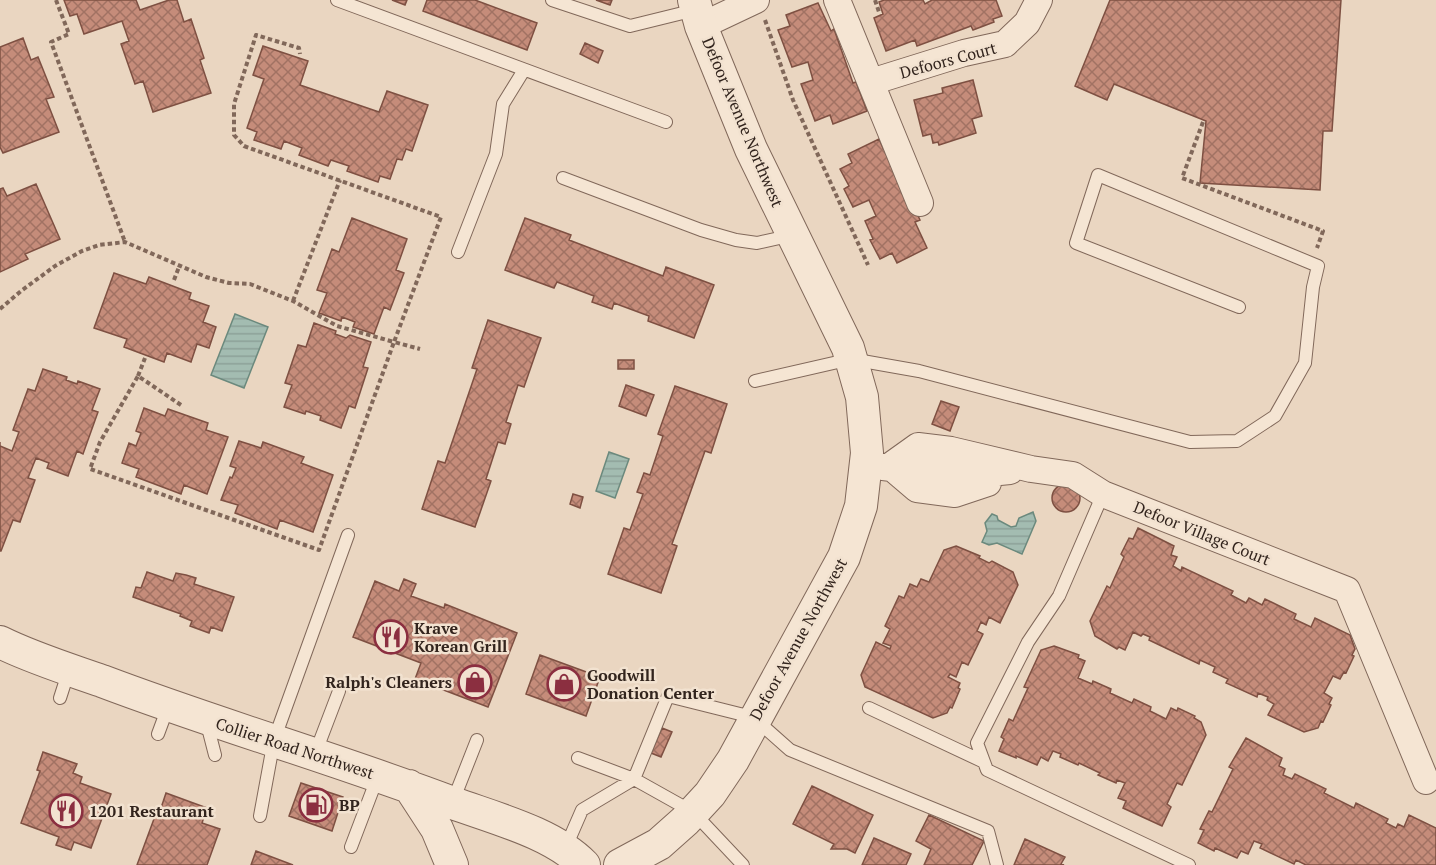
<svg xmlns="http://www.w3.org/2000/svg" width="1436" height="865" viewBox="0 0 1436 865" font-family="'PT Serif',serif">
	<style>
		.water { fill: url(#water-rules); stroke: #6b897d; stroke-width: 1.5 }
		.building { fill: url(#building-cross-hatch); stroke: #7e5042; stroke-width: 1.5 }
		.lines { fill: none; stroke-linecap: round; stroke-linejoin: round }
		.service-casing { stroke: #81685a; stroke-width: 14 }
		.minor-casing { stroke: #81685a; stroke-width: 28 }
		.tertiary-casing { stroke: #81685a; stroke-width: 34 }
		.path { stroke: #81685a; stroke-width: 4; stroke-dasharray: 4.5 3; stroke-linecap: butt }
		.service { stroke: #f5e5d3; stroke-width: 12 }
		.minor { stroke: #f5e5d3; stroke-width: 26 }
		.tertiary { stroke: #f5e5d3; stroke-width: 32 }
		.labels { text-anchor: middle; dominant-baseline: central; stroke-width: 5; stroke-linejoin: round; paint-order: stroke }
		.street-label { font-size: 16px; fill: #32241d; stroke: #f2e2d0 }
		.poi-label { font-size: 16px; font-weight: bold; fill: #32241d; stroke: #f2e2d0; text-anchor: start }
	</style>
	<defs>
		<pattern id="water-rules" width="6" height="5" patternUnits="userSpaceOnUse" patternTransform="scale(1.5)"><rect width="6" height="5" fill="#a3bcb1"/><path d="M0 2.5h6" fill="none" stroke="#8da198"/></pattern>
		<pattern id="building-cross-hatch" width="8" height="8" patternUnits="userSpaceOnUse" patternTransform="scale(1.5)"><rect width="8" height="8" fill="#c58c7a"/><path d="M0 0l8 8M0 8l8-8" fill="none" stroke="#a17263"/></pattern>
	</defs>
	<rect width="100%" height="100%" fill="#ead6c1"/>
	<path class="water" d="M235 314 268 327 244 388 211 375Z
		M609 452 629 459 615 498 596 491Z
		M1033 512 1036 521 1022 554 997 543 989 545 982 542 987 531 985 523 992 514 997 516 998 520 1011 527 1016 526 1019 518Z"/>
	<path class="building" d="M64 0H136L140 10 169 0H177L184 22 191 19 204 58 200 60 211 93 153 112 143 81 135 84 121 44 129 41 122 21 84 34 77 14 70 16Z
		M392 0H407L405 5Z
		M427 0H475L537 23 527 50 423 11Z
		M596 0H612L610 5Z
		M884 0H923L925 4 932 0H996L1002 16 993 19 994 22 973 30 971 26 917 46 915 40 886 51 874 18 883 14 879 2Z
		M1110 0H1341L1332 131H1323L1320 190 1200 183 1206 121 1114 84 1107 100 1075 86Z
		M818 3 831 31 834 29 853 83 856 82 867 111 833 124 830 115 815 121 801 84 813 80 808 62 792 67 778 30 790 26 786 15Z
		M23 38 31 60 38 57 54 97 46 99 59 132 3 153 0 147V47Z
		M585 43 603 51 598 63 580 54Z
		M263 46 308 61 300 85 379 112 387 91 428 105 412 151 406 149 402 160 397 159 390 179 380 176 378 182 347 171 349 166 331 160 328 166 299 155 302 148 284 141 281 149 254 140 257 132 247 128 264 79 253 75Z
		M973 80 982 116 972 119 976 133 939 145 938 142 933 143 931 134 923 136 914 100 943 93 942 88Z
		M879 139 883 148 886 146 900 181 898 183 907 202 911 200 920 220 915 222 927 248 897 263 892 253 880 259 870 240 873 239 865 221 876 216 869 200 853 207 844 189 849 186 840 169 852 163 848 154Z
		M36 184 60 239 25 254 28 259 0 272V189L3 188 7 196Z
		M352 218 407 239 396 270 404 273 390 310 384 307 374 334 353 327 355 322 342 317 341 321 319 313 327 293 317 290 332 249 339 252Z
		M525 218 571 235 569 240 663 276 666 267 714 285 694 338 648 321 649 316 614 303 612 309 592 302 594 296 557 282 554 288 505 270Z
		M114 273 146 284 149 277 191 293 189 299 209 306 203 322 216 327 209 348 197 344 191 362 167 353 164 362 124 347 127 339 94 328Z
		M488 320 541 338 524 387 518 385 506 422 511 424 505 444 498 442 486 479 491 481 475 527 422 509 438 461 445 463 477 369 472 368Z
		M314 323 336 331 335 334 346 338 350 335 371 342 363 367 368 368 355 408 349 406 341 428 320 420 321 416 306 411 305 414 284 407 292 385 285 383 298 345 306 347Z
		M618 360H634V369H618Z
		M43 369 67 377 66 380 77 384 78 381 100 389 92 410 98 412 83 454 77 451 68 476 47 468 49 463 36 458 28 478 35 480 20 522 13 520 1 551H0V442V446L12 451 19 432 13 430 28 389 35 391Z
		M626 385 654 395 646 416 619 406Z
		M675 386 727 404 711 453 705 451 672 544 677 546 661 593 608 574 624 528 630 530 643 494 637 492 644 473 650 475 663 436 658 434Z
		M941 401 959 407 950 431 932 424Z
		M144 408 165 416 168 409 208 423 206 430 228 437 207 494 184 485 181 494 136 477 139 469 122 463 129 443 136 446 141 433 136 431Z
		M239 441 261 448 263 442 304 457 301 463 333 475 313 532 280 520 277 529 235 513 238 505 221 500 230 477 232 478 236 468 230 466Z
		M1052 498a14 14 0 1 1 28 0a14 14 0 1 1-28 0Z
		M573 494 583 497 580 508 570 504Z
		M1138 528 1174 546 1171 555 1177 557 1173 566 1181 571 1182 567 1233 591 1231 595 1246 603 1249 598 1262 605 1265 599 1296 614 1294 619 1311 627 1315 618 1350 635 1355 649 1352 655 1354 656 1346 673 1344 672 1340 679 1333 676 1324 693 1332 698 1329 704 1331 705 1323 722 1321 721 1318 728 1304 732 1268 715 1274 704 1267 700 1268 697 1258 693 1257 697 1226 683 1228 679 1213 672 1215 667 1200 660 1199 664 1149 640 1150 637 1143 634 1141 636 1133 632 1125 650 1119 647 1117 649 1095 636 1090 621 1107 586 1110 588 1124 557 1121 554 1129 538 1133 539Z
		M956 546 980 556 979 558 989 563 992 561 1013 572 1018 585 1000 623 989 617 986 625 981 622 977 631 983 634 968 665 962 662 956 677 950 674 948 677 960 683 958 688 960 689 952 708 950 707 947 713 933 718 865 687 861 675 876 642 890 649 891 646 883 643 890 629 885 626 899 596 904 598 910 584 917 587 921 579 929 582 944 550Z
		M147 572 173 581 176 573 186 575 196 578 194 584 234 597 222 631 211 627 209 633 190 626 192 621 180 616 181 614 133 597 136 587 141 588Z
		M404 579 416 584 411 596 444 608 445 604 517 633 488 707 415 679 421 663 353 637 375 581 399 591Z
		M1054 646 1079 655 1078 658 1085 661 1078 678 1092 684 1093 681 1111 689 1110 693 1132 703 1134 699 1151 707 1150 711 1166 719 1171 708 1177 711 1178 708 1195 716 1194 718 1201 722 1206 735 1182 785 1177 783 1167 804 1171 807 1162 826 1123 808 1126 801 1118 798 1125 783 1117 780 1116 783 1098 775 1100 773 1079 763 1078 765 1060 757 1061 754 1053 751 1048 761 1041 757 1037 765 1016 756V758L999 751 1004 739 1001 737 1009 719 1013 721 1028 688 1024 687 1041 650Z
		M540 655 600 677 586 716 526 694Z
		M662 728 672 732 661 757 651 753Z
		M1246 738 1282 758 1279 766 1285 769 1283 775 1292 779 1295 774 1326 789 1324 793 1354 808 1356 803 1388 819 1386 823 1396 828 1398 824 1404 827 1409 815 1436 828V865H1306L1296 860 1294 864 1260 848 1262 844 1254 841 1248 854 1241 851 1237 858 1215 848 1214 851 1198 843 1204 830 1200 829 1209 811 1212 812 1233 769 1229 767Z
		M43 752 77 764 73 773 82 777 80 783 111 794 91 848 74 842 71 850 56 845 59 837 21 823 40 771 37 770Z
		M301 783 343 797 332 831 289 816Z
		M812 786 873 815 855 853 847 849H831L834 844 793 824Z
		M166 793 207 808 202 823 220 829 207 865H137L158 808H161Z
		M929 815 984 841 972 865H924L931 849 916 841Z
		M874 838 911 854 906 865H862Z
		M1025 839 1065 857 1061 864 1064 865H1014Z
		M256 851 293 865H251Z"/>
	<g class="lines">
		<defs>
			<path id="service" d="M337 0 666 122
				M552 0 630 26 695 10
				M563 178 701 230 736 240 757 243 793 235
				M458 252 496 154 503 104 524 70
				M755 381 851 359 919 371 1190 442 1237 441 1275 416 1305 363 1313 287 1318 266 1098 175 1076 243 1239 307
				M1103 494 1059 596 1028 642 977 743 987 770 1189 865
				M60 698 69 670
				M869 708 984 762
				M206 720 215 755
				M158 734 168 707
				M315 754 339 691
				M578 758 634 779 693 812 743 865
				M453 801 477 740
				M260 816 274 740 348 535
				M351 847 378 776
				M565 849 582 810 634 779 668 696 740 714 755 719 790 750 988 831 997 865"/>
			<path id="minor" d="M837 0 920 203
				M701 26 756 0
				M871 82 964 53 1005 44 1027 23 1039 0
				M890 466 918 446 951 450 1031 469 1073 475 1103 494 1347 590 1426 781
				M890 466 917 489 955 494 988 483
				M883 467 958 476 1010 471"/>
			<path id="tertiary" d="M0 642C32 658 68 669 102 681 218 725 337 759 453 803 494 818 553 833 584 865
				M409 786 437 829 452 865
				M620 865 659 844 686 820 710 794 733 760 844 557 861 506 867 453 862 397 848 348 751 149 701 26 694 0"/>
		</defs>
		<use href="#service" class="service-casing"/>
		<use href="#minor" class="minor-casing"/>
		<use href="#tertiary" class="tertiary-casing"/>
		<path class="path" d="M56 0 69 34 51 42 125 242
			M875 0 879 12
			M765 20 793 100 868 265
			M1203 122 1182 178 1323 231 1317 248
			M174 280 179 267
			M293 301 340 180
			M0 309 21 291 55 266 82 251 99 245 125 242 206 277 229 283 250 284 293 301 337 326 394 342 441 217 244 146 234 135V104L256 35 299 48 300 54
			M138 376 145 358
			M181 405 138 376 100 442 90 469 319 550 394 342 420 349"/>
		<use href="#service" class="service"/>
		<use href="#minor" class="minor"/>
		<use href="#tertiary" class="tertiary"/>
	</g>
	<defs>
		<symbol id="restaurant-ring" viewBox="-11 -11 22 22"><circle r="9.5" fill="#f2e2d0" stroke="#8b2f40" stroke-width="1.5"/><path d="M-5-6h1v4h1v-4h1v4h1v-4h1v5L-1.5 .5V6h-2V.5L-5-1ZM5-6V6H3V1.5H1.5Q1.5-4 5-6Z" fill="#8b2f40"/></symbol>
		<symbol id="shop-ring" viewBox="-11 -11 22 22"><circle r="9.5" fill="#f2e2d0" stroke="#8b2f40" stroke-width="1.5"/><path d="M-5-2.5h2.3a2.7 3.5 0 0 1 5.4 0H5L5.5 6h-11ZM-1.5-2.5h3a1.5 2.3 0 0 0-3 0Z" fill="#8b2f40"/></symbol>
		<symbol id="fuel-ring" viewBox="-11 -11 22 22"><circle r="9.5" fill="#f2e2d0" stroke="#8b2f40" stroke-width="1.5"/><path d="M-5.5-6h7V0h2V4h1.3V-2.5L3-4.5l.8-.8L6-3V5H2.5V1h-1V6h-7ZM-4.2-4.7v3.2H.2V-4.7Z" fill="#8b2f40"/></symbol>
	</defs>
	<g fill-rule="evenodd">
		<use href="#restaurant-ring" x="372" y="618" width="38" height="38"/>
		<use href="#shop-ring" x="456" y="663" width="38" height="38"/>
		<use href="#shop-ring" x="545" y="665" width="38" height="38"/>
		<use href="#fuel-ring" x="297" y="786" width="38" height="38"/>
		<use href="#restaurant-ring" x="47" y="792" width="38" height="38"/>
	</g>
	<g class="labels">
		<g class="street-label">
			<text transform="translate(948 60) rotate(-15)">Defoors Court</text>
			<text transform="translate(743 122) rotate(67)">Defoor Avenue Northwest</text>
			<text transform="translate(1202 533) rotate(22)">Defoor Village Court</text>
			<text transform="translate(798 639) rotate(-61)">Defoor Avenue Northwest</text>
			<text transform="translate(295 748) rotate(18)">Collier Road Northwest</text>
		</g>
		<g class="poi-label">
			<text x="414" y="628">Krave<tspan x="414" dy="18">Korean Grill</tspan></text>
			<text x="587" y="675">Goodwill<tspan x="587" dy="18">Donation Center</tspan></text>
			<text x="452" y="682" text-anchor="end">Ralph's Cleaners</text>
			<text x="339" y="805">BP</text>
			<text x="89" y="811">1201 Restaurant</text>
		</g>
	</g>
</svg>
